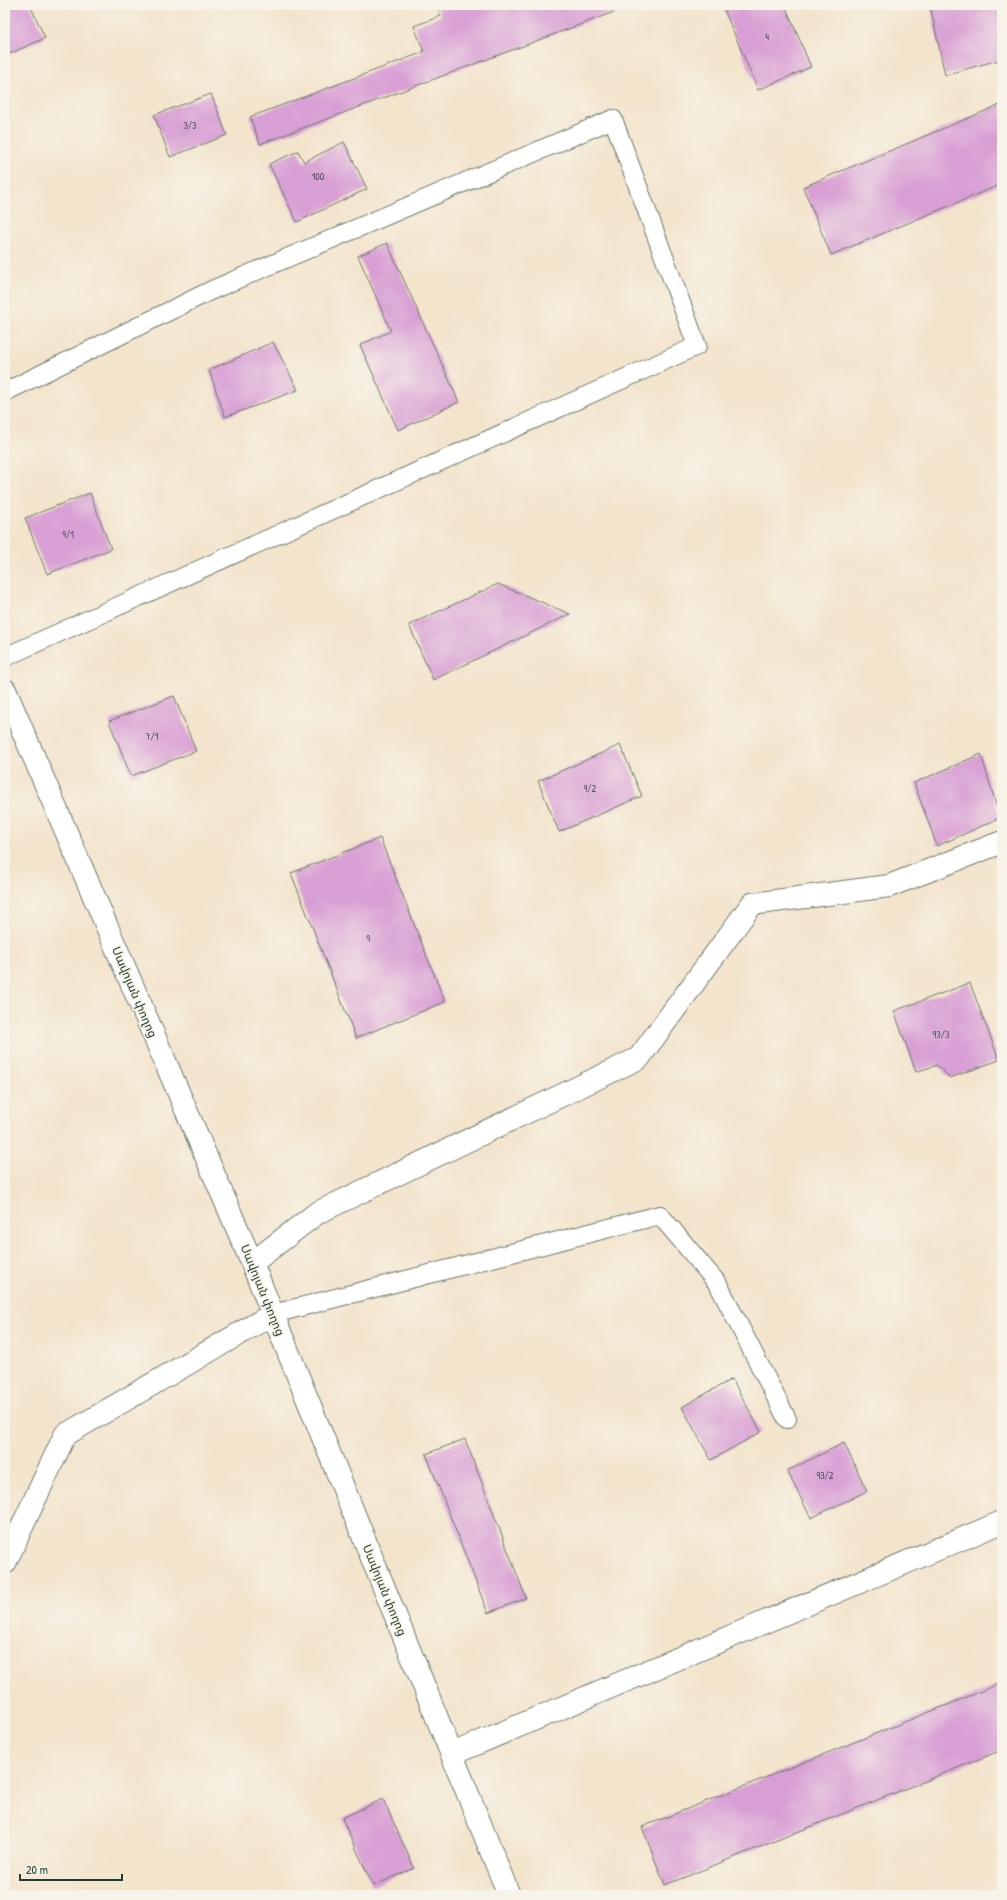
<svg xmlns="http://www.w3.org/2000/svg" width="1007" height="1900" viewBox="0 0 1007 1900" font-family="'Patrick Hand','Noto Sans Armenian',sans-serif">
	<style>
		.building { fill: #d89fd4 }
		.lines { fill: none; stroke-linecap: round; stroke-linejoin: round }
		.service-casing { stroke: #697769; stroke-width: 20 }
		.minor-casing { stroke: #697769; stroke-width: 24 }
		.service { stroke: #fff; stroke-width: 18 }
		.minor { stroke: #fff; stroke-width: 22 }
		.labels { text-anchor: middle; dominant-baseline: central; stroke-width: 3.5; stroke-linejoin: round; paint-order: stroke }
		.number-label { font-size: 10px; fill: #4d565c }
		.street-label { font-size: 12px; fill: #1f3d34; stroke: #f7f3e8 }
	</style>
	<rect width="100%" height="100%" fill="#f7f3e8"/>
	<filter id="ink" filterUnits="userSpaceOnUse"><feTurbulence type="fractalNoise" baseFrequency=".025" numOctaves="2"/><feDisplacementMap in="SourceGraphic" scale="8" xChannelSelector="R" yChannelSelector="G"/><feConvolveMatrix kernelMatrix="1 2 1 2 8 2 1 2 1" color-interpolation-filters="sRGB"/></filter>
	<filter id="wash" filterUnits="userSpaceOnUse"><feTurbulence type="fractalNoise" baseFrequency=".012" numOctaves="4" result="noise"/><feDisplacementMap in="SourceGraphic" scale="16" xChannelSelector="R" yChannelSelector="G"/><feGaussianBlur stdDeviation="0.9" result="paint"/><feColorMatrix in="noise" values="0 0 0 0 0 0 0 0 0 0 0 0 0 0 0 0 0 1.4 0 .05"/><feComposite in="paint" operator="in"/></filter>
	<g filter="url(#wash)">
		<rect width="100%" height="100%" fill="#f3e4cc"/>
		<g id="blocks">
			<path class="building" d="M5 5H30L45 38 5 56Z
				M437 5H611L614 12 260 144 250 117 424 52 414 26 441 16Z
				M722 5H785L811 67 758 90Z
				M930 5H1002V59L945 75Z
				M211 94 227 135 170 157 154 115Z
				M1002 104V184L831 255 803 187Z
				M344 142 367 189 297 222 269 164 298 151 304 162Z
				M387 243 459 402 398 430 360 345 391 331 358 256Z
				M273 342 298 390 225 417 209 370Z
				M90 493 111 549 47 574 25 518Z
				M498 584 570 614 433 680 409 625Z
				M174 696 196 751 131 776 109 721Z
				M620 745 642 796 559 832 538 781Z
				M981 754 1000 818 937 846 914 783Z
				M380 838 445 1002 356 1038 291 873Z
				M970 983 999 1060 950 1078 937 1065 916 1072 894 1011Z
				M732 1379 761 1432 711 1460 682 1407Z
				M465 1439 526 1598 488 1613 426 1454Z
				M844 1443 867 1491 811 1518 787 1471Z
				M1002 1683V1750L665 1885 642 1827Z
				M383 1799 414 1868 373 1886 342 1818Z"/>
		</g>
	</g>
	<g filter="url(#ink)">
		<use href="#blocks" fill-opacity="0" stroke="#697769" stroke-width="1"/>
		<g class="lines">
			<defs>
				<path id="service" d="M5 392 212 290 613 119 697 346 5 657
					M273 1314 660 1215 718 1284 787 1419"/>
				<path id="minor" d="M5 690 252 1263 509 1895
					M252 1263 317 1213 639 1058 752 904 889 886 1002 842
					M5 1563 65 1435 273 1314
					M452 1754 1002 1522"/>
			</defs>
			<use href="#service" class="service-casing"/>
			<use href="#minor" class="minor-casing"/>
			<use href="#service" class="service"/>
			<use href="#minor" class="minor"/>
		</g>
	</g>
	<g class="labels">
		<g class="number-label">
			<text x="767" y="36">4</text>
			<text x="190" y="125">3/3</text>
			<text x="318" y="176">100</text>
			<text x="68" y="534">9/1</text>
			<text x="152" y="736">7/1</text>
			<text x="590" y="788">9/2</text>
			<text x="368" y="938">9</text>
			<text x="941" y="1034">93/3</text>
			<text x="825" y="1475">93/2</text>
		</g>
		<g class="street-label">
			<text transform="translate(135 992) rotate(67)">Սավոյան փողոց</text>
			<text transform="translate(263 1290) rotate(68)">Սավոյան փողոց</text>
			<text transform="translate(385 1590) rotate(68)">Սավոյան փողոց</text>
		</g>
	</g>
	<rect width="1007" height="1900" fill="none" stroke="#f7f3e8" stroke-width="20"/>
	<path d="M20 1874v6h102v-6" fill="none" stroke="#1f3d34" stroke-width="2"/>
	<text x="26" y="1874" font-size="12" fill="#1f3d34" stroke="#f7f3e8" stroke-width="3" paint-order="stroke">20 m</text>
</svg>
